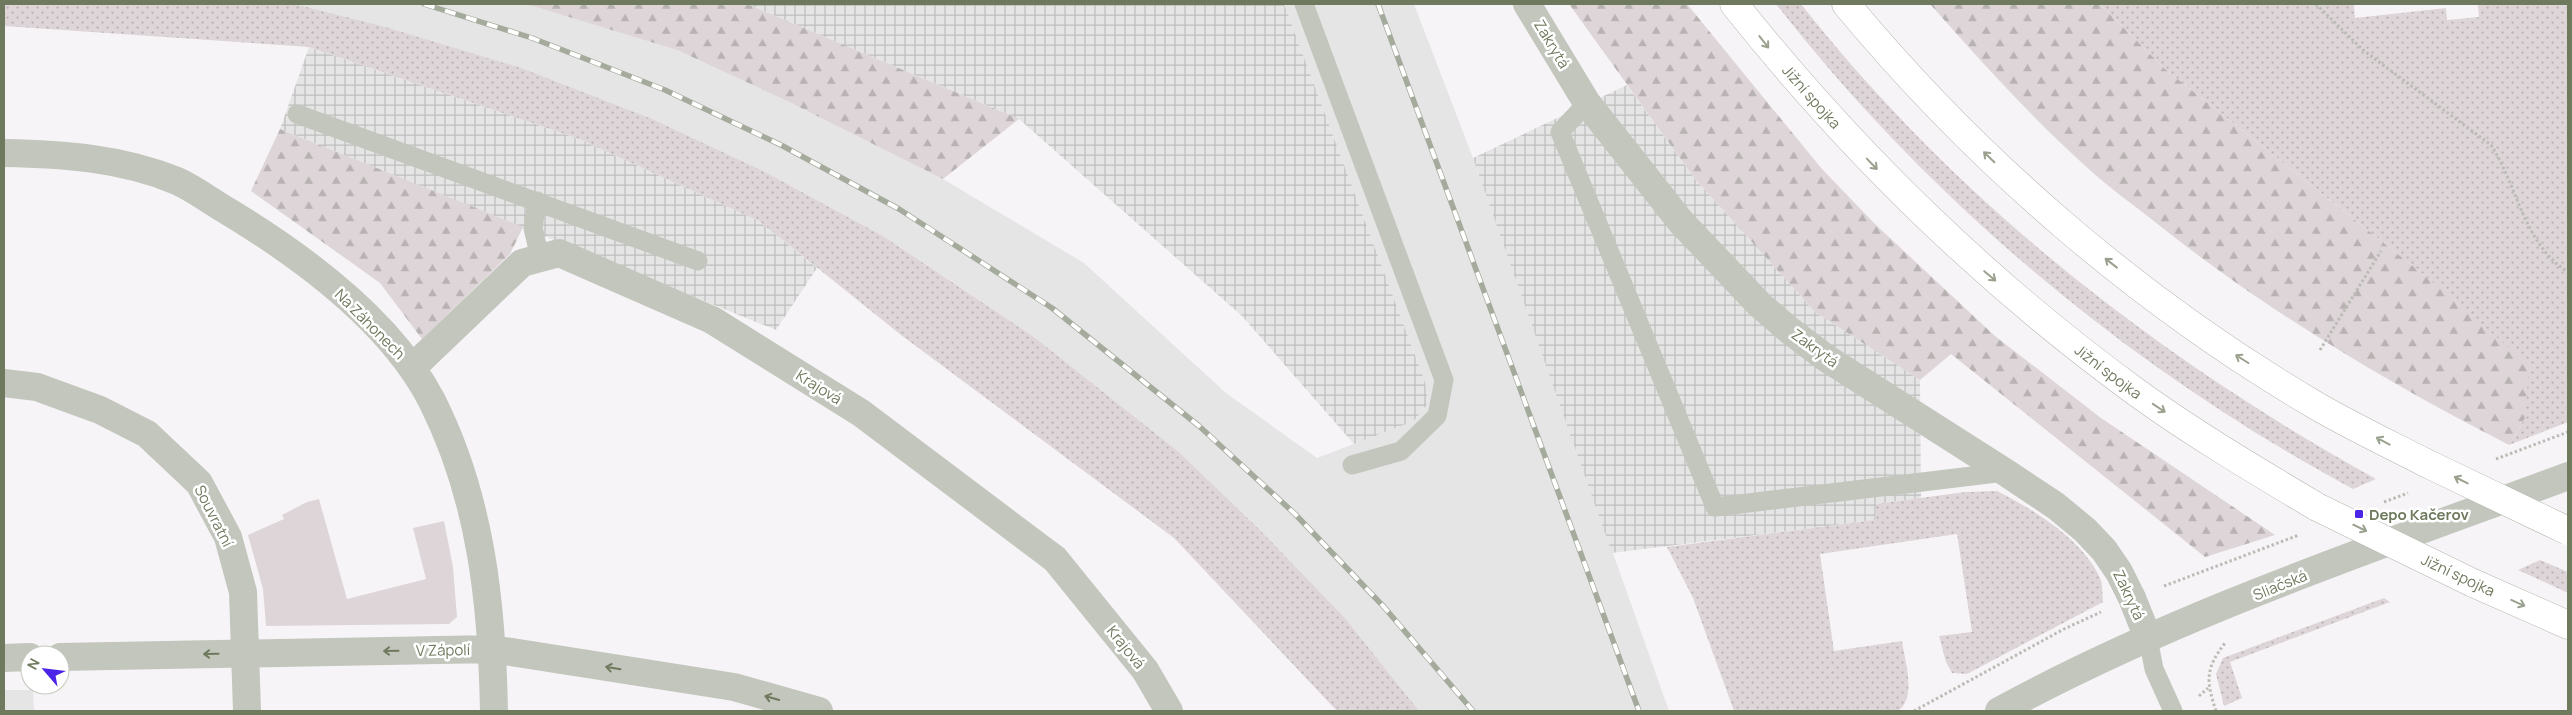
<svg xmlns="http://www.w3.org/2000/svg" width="2572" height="715" viewBox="0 0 2572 715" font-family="Manrope,sans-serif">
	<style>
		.built { fill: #e5e5e5 }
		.industrial { fill: url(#industrial-grid) }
		.grass { fill: url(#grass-dots) }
		.forest { fill: url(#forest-firs) }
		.garden { fill: #ded5d8 }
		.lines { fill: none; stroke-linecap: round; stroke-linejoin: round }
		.trunk-casing { stroke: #b4b7ae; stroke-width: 29 }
		.path { stroke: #babcb5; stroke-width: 3; stroke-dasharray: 2.5 2.5; stroke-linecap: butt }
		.service { stroke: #c2c6bd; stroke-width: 19 }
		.minor { stroke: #c2c6bd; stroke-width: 28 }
		.tertiary { stroke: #c2c6bd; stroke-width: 28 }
		.trunk { stroke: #fff; stroke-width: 28 }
		.rail-casing { stroke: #a5ab9c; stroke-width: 5.5 }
		.rail { stroke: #fff; stroke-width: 4; stroke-dasharray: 11; stroke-linecap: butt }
		.trunk-bridge-casing { stroke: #b4b7ae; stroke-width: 29; stroke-linecap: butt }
		.trunk-bridge { stroke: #fff; stroke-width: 28 }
		.oneway { stroke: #9aa18e }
		.oneway2 { stroke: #6e795d }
		.poi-dot { fill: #4c24e7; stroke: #fff; stroke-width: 2 }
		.labels { text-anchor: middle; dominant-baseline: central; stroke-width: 5; stroke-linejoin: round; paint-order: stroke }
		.street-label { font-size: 15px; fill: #6e795d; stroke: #fff }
		.poi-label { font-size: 15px; font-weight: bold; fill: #6e795d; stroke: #fff; text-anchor: start }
	</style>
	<defs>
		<pattern id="industrial-grid" width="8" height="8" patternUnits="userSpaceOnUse" patternTransform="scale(1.25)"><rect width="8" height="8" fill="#e5e5e5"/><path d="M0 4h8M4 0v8" fill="none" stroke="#bebebd"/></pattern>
		<pattern id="grass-dots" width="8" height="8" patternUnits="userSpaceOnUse" patternTransform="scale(1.25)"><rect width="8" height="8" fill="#ded5d8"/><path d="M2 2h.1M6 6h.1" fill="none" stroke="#b8b2b2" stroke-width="1.8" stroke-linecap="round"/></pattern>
		<pattern id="forest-firs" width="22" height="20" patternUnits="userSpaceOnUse" patternTransform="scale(1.25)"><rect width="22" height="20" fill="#ded5d8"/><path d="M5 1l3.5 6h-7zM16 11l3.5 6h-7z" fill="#b8b2b2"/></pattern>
	</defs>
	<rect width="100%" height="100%" fill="#f7f4f7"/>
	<path class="built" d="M295 4H526L677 50 787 101 943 179 1084 263 1226 393 1317 458 1414 421 1428 403 1425 382 1284 4H1414L1473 158 1669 711H1419L1345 618 1263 533 1179 452 1034 337 883 236 767 173 382 26Z
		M4 690H33L34 711H4Z"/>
	<path class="industrial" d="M747 4H1284L1425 382 1428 403 1414 421 1354 444 1242 316 1019 119Z
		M309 47 579 139 759 221 817 268 776 330 280 129Z
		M1627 85 1695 179 1815 312 1920 380 1921 498 1876 504V520L1612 553 1473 158Z"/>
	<path class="grass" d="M4 4H295L382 26 521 68 652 119 767 173 883 236 1034 337 1179 452 1263 533 1345 618 1419 711H1337L1174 538 901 335 759 221 579 139 309 47 4 26Z
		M1776 4H1801C1957 202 2158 358 2376 479L2353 489C2131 369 1931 203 1776 4Z
		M2100 4H2354L2355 18 2446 8 2447 20 2479 17 2478 4H2568V422L2509 445 2525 418 2429 279 2165 69Z
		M1997 491C2033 509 2083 540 2100 578 2103 585 2102 594 2103 602L1967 674 1952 673 1946 662 1939 636 1972 632 1957 534 1820 554 1834 651 1902 641C1905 662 1917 697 1898 711H1734L1693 598 1667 547 1875 520 1876 504 1965 492Z
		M2540 560 2568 572V593L2518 570Z
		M2384 598 2390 602 2230 662 2242 698 2224 706 2216 674 2223 658Z"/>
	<path class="forest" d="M526 4H747L1019 119 943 179 787 101 677 50Z
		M1569 4H1687L1822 169 1875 224 1995 336 2101 418 2275 535 2205 557 1951 354 1920 380 1815 312 1695 179Z
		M1930 4H2100L2165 69 2429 279 2529 365 2525 418 2509 445C2384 381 2264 309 2155 222 2134 205 2112 190 2092 172 2034 120 1982 63 1930 4Z
		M280 129 523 227 510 254 422 339 380 283 251 191Z"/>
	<path class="garden" d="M319 499 347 599 426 579 413 528 444 521 453 567 457 617 449 624 266 626 263 589 248 535 284 519 282 515 307 502Z"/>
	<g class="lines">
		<defs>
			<g id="trunk">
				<path id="s1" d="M1734 4C1851 151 1984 281 2136 392 2194 434 2255 470 2317 507"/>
				<path d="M1846 4C1977 162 2138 301 2315 405 2351 426 2389 444 2426 463"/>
				<path d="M2473 583 2568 625"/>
			</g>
		</defs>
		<use href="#trunk" class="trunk-casing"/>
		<path class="path" d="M2316 4 2363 50 2491 145C2518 187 2524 245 2568 272
			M2320 350 2381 251
			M2496 459 2568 432
			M2384 502 2408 493
			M2164 586 2299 535
			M2199 696 2208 688
			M1914 711 2064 629 2101 612
			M2216 711C2206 681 2205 669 2225 643"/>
		<path class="service" d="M1304 4 1444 380 1437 416 1401 451 1352 465
			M1587 103 1560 132 1715 507 2005 472
			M297 114 698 261
			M537 201 533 228 540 258
			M2148 638 2154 669 2173 711"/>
		<path class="minor" d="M1527 4 1587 103 1681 222 1760 305 1789 330 1826 358 2005 472 2056 506 2085 530 2104 550 2119 572 2132 598 2148 638
			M4 153C62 154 122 158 177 181 193 188 209 200 224 209 299 254 391 321 432 401 481 498 492 604 494 711
			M413 367 522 263 559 253 712 320 861 413 1055 559 1145 670 1169 711
			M4 383 37 387 100 410 147 434 199 483 228 537 243 592 247 711
			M60 657 492 649 734 687 819 711
			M4 658 30 657"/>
		<path class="tertiary" d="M1999 711C2178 613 2378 547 2568 476"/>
		<use href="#trunk" class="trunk"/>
		<defs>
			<path id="rail" d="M424 4 532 38 665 90 781 145 899 209 1052 308 1199 426 1295 514 1384 607 1473 711
				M1378 4 1639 711"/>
		</defs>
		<use href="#rail" class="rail-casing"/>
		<use href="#rail" class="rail"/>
		<defs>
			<path id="trunk-bridge" d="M2426 463 2568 531
				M2317 507 2473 583"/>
		</defs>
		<use href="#trunk-bridge" class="trunk-bridge-casing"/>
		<use href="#trunk-bridge" class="trunk-bridge"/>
	</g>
	<defs><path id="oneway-shaft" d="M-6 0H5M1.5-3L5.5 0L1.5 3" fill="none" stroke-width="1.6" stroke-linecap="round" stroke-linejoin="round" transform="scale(1.25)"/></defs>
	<g class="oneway">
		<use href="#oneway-shaft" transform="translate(1764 42) rotate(52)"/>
		<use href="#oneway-shaft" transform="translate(1989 157) rotate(-136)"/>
		<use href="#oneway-shaft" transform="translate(1872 164) rotate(46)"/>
		<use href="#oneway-shaft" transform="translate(2111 263) rotate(-142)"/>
		<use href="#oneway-shaft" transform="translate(1990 276) rotate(40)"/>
		<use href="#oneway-shaft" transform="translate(2242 359) rotate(-148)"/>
		<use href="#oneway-shaft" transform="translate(2159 408) rotate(34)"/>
		<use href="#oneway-shaft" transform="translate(2383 441) rotate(-152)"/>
		<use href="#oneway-shaft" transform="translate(2461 480) rotate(-154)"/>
		<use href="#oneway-shaft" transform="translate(2360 528) rotate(26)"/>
		<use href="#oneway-shaft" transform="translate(2518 603) rotate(24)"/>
	</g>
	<g class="oneway2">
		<use href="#oneway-shaft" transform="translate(391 651) rotate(179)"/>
		<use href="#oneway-shaft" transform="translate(211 654) rotate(179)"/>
		<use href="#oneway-shaft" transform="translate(613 668) rotate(-171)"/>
		<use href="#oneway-shaft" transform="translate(772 698) rotate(-164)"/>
	</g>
	<rect class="poi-dot" x="2354" y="509" width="10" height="10" rx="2.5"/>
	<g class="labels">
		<g class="street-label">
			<text transform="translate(1552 44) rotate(59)">Zakrytá</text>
			<text stroke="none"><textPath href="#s1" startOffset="121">Jižní spojka</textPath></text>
			<text transform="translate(370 324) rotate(45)">Na Záhonech</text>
			<text transform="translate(1815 348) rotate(36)">Zakrytá</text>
			<text stroke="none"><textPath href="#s1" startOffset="526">Jižní spojka</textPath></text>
			<text transform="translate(819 387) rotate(32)">Krajová</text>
			<text transform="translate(214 516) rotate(63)">Souvratní</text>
			<text transform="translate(2458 575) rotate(25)">Jižní spojka</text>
			<text transform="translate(2280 585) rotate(-22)">Sliačská</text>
			<text transform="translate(2129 595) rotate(65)">Zakrytá</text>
			<text transform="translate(1126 647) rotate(51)">Krajová</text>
			<text transform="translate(443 650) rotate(-1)">V Zápolí</text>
		</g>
		<g class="poi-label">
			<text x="2369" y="514">Depo Kačerov</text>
		</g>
	</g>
	<rect width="2572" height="715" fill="none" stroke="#6e795d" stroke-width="10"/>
	<g transform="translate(45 670) rotate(298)"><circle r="24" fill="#ffffff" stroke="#c5c9be"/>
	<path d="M0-4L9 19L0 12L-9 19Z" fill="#4c24e7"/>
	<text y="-8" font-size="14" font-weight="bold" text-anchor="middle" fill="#6e795d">N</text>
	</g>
</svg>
